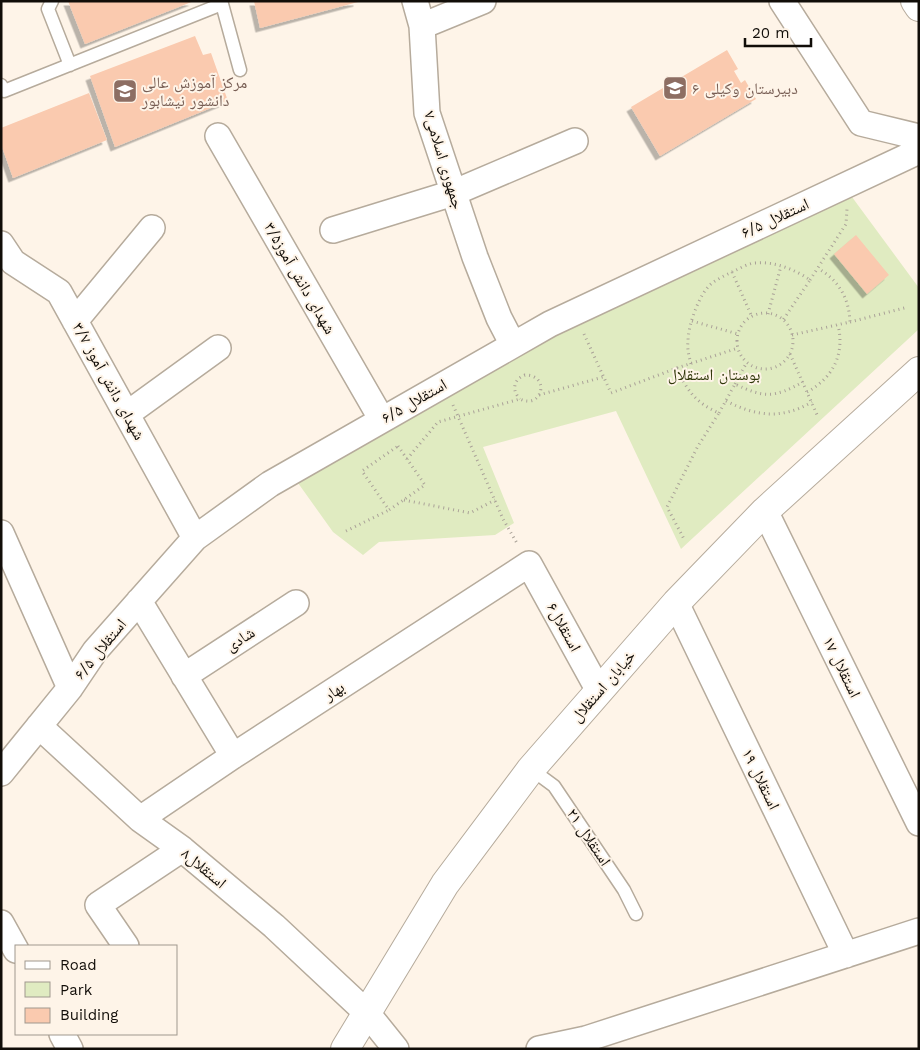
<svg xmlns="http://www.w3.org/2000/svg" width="920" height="1050" viewBox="0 0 920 1050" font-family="'Work Sans','Noto Naskh Arabic',sans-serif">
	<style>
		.green { fill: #e0ebc1 }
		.building { fill: #facaaf; filter: url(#shadow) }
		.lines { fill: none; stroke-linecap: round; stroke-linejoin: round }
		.service-casing { stroke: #b6ab9c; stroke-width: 15 }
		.minor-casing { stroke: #b6ab9c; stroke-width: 28 }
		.secondary-casing { stroke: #b6ab9c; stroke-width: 30 }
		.path { stroke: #aaa298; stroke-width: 3; stroke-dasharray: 1 4; stroke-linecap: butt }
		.service { stroke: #fff; stroke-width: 12 }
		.minor { stroke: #fff; stroke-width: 25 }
		.secondary { stroke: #fff; stroke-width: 28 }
		.labels { text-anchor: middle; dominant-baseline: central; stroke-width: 4; stroke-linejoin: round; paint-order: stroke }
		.education-label { font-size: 16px; fill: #785e54; stroke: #fef4e8; text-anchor: start }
		.street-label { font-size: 16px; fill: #110d08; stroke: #fef4e8 }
		.park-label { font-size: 16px; fill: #2f3608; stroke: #fef4e8 }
	</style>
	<defs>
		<filter id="shadow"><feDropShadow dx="-4.5" dy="4.5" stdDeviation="0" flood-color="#0004"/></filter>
	</defs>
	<rect width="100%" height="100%" fill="#fef4e8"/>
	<path class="green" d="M852 197 919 288V329L681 549 616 411 483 447 514 523 495 535 379 542 363 555 333 532 298 483 466 382 570 325Z"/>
	<path class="building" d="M68 1H194L85 44Z
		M254 1H358V2L260 28Z
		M195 36 203 55 211 53 228 101 115 147 90 76Z
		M727 50 738 69 734 71 741 83 745 80 756 99 660 156 631 107Z
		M89 93 107 140 13 178 1 144V128Z
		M856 235 889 275 867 294 834 254Z"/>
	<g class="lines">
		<defs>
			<path id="service" d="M52 1 48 9 70 65
				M1 85 4 91 222 4 240 70
				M531 769 554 786 624 890 636 914"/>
			<path id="minor" d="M415 1 422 26 427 113 475 257 499 318 513 345
				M782 1 861 123 919 137
				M422 26 483 1
				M218 136 382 420
				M333 230 453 193 575 141
				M1 244 13 262 59 292 195 538
				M75 321 152 228
				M127 414 218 348
				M765 511 919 823
				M1 533 70 688
				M139 601 233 756
				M676 603 846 955
				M184 676 296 603
				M39 726 140 819 182 849 274 926 367 1013 396 1049
				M1 773 70 688 95 651 195 538 270 484 550 324 919 151
				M140 819 233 756 529 564 599 691
				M1 923 16 950
				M126 946 98 905 182 849
				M62 1034 70 1049
				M539 1049 586 1039 919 931"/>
			<path id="secondary" d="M915 1 919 7
				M345 1049 445 884 531 769 676 603 765 511 919 371"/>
		</defs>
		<use href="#service" class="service-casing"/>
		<use href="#minor" class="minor-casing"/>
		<use href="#secondary" class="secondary-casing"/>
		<path class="path" d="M732 272 752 317
			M810 280 846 224 847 209
			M737 341a28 28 0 1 1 56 0a28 28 0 1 1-56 0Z
			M768 314 781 266
			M692 321 738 334
			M850 322 908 307
			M584 334 611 393 677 368C687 391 696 403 719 413L698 446 667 507 684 539
			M792 335 850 322C849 298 839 281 819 269
			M790 354 818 417
			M691 364C689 356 687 349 688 341 688 326 699 294 711 284 717 279 726 275 734 271 741 268 748 263 756 263 774 261 796 270 810 280L783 320
			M677 368 738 348
			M735 384 747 362
			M807 392C833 378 845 354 838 325
			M539 395 603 377
			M726 401C756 416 781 420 812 402
			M453 405 503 519 518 545
			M719 413 735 384C764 398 774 398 803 382
			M398 446 425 485 389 510 362 471Z
			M407 459 438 422 520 399C542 410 551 375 525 375 514 379 511 390 520 399
			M404 500 470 513 495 500
			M346 531 389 510"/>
		<use href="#service" class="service"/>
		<use href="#minor" class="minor"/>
		<use href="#secondary" class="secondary"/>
	</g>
	<defs>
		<symbol id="school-square" viewBox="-11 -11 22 22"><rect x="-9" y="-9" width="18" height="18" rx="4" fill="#8d6e63" stroke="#fef4e8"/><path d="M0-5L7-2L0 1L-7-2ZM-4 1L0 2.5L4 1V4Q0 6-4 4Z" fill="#fff"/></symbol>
		<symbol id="university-square" viewBox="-11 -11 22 22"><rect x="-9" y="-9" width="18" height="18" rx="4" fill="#8d6e63" stroke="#fef4e8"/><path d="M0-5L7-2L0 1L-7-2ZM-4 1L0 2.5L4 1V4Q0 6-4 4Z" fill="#fff"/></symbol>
	</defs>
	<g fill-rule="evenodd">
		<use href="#school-square" x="661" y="74" width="28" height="28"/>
		<use href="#university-square" x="111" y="77" width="28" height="28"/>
	</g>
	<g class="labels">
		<g class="education-label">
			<text x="142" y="82">مرکز آموزش عالی<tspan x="142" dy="18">دانشور نیشابور</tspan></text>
			<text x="692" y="88">دبیرستان وکیلی ۶</text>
		</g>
		<g class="street-label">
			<text transform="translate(444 160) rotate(73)">جمهوری اسلامی۷</text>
			<text transform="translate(775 218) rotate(-25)">استقلال ۶/۵</text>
			<text transform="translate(300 278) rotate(60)">شهدای دانش آموز۳/۵</text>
			<text transform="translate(109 381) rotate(61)">شهدای دانش آموز ۳/۷</text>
			<text transform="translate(414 401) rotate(-30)">استقلال ۶/۵</text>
			<text transform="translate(564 627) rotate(61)">استقلال۶</text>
			<text transform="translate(240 639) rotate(-33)">شادی</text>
			<text transform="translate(100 649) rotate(-51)">استقلال ۶/۵</text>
			<text transform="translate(842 667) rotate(64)">استقلال ۱۷</text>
			<text transform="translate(603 686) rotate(-49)">خیابان استقلال</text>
			<text transform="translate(334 691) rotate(-33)">بهار</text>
			<text transform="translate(761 779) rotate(64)">استقلال ۱۹</text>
			<text transform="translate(589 837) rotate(56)">استقلال ۲۱</text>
			<text transform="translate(204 868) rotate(40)">استقلال۸</text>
		</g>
		<g class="park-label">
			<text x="714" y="374">بوستان استقلال</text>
		</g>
	</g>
	<rect width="920" height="1050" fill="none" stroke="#110d08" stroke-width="5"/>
	<rect x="15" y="945" width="162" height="90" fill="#fef4e8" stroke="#9f988e"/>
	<rect x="25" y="961" width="25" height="8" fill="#ffffff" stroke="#9f988e"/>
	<text x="60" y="970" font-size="15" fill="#110d08">Road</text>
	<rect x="25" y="982" width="25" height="15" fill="#e0ebc1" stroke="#9f988e"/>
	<text x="60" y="995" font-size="15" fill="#110d08">Park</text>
	<rect x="25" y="1008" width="25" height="15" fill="#facaaf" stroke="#9f988e"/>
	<text x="60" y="1020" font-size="15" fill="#110d08">Building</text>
	<path d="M745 38v8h66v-8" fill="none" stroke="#110d08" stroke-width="2.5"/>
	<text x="752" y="38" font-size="15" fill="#110d08" stroke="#fef4e8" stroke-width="4" paint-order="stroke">20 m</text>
</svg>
